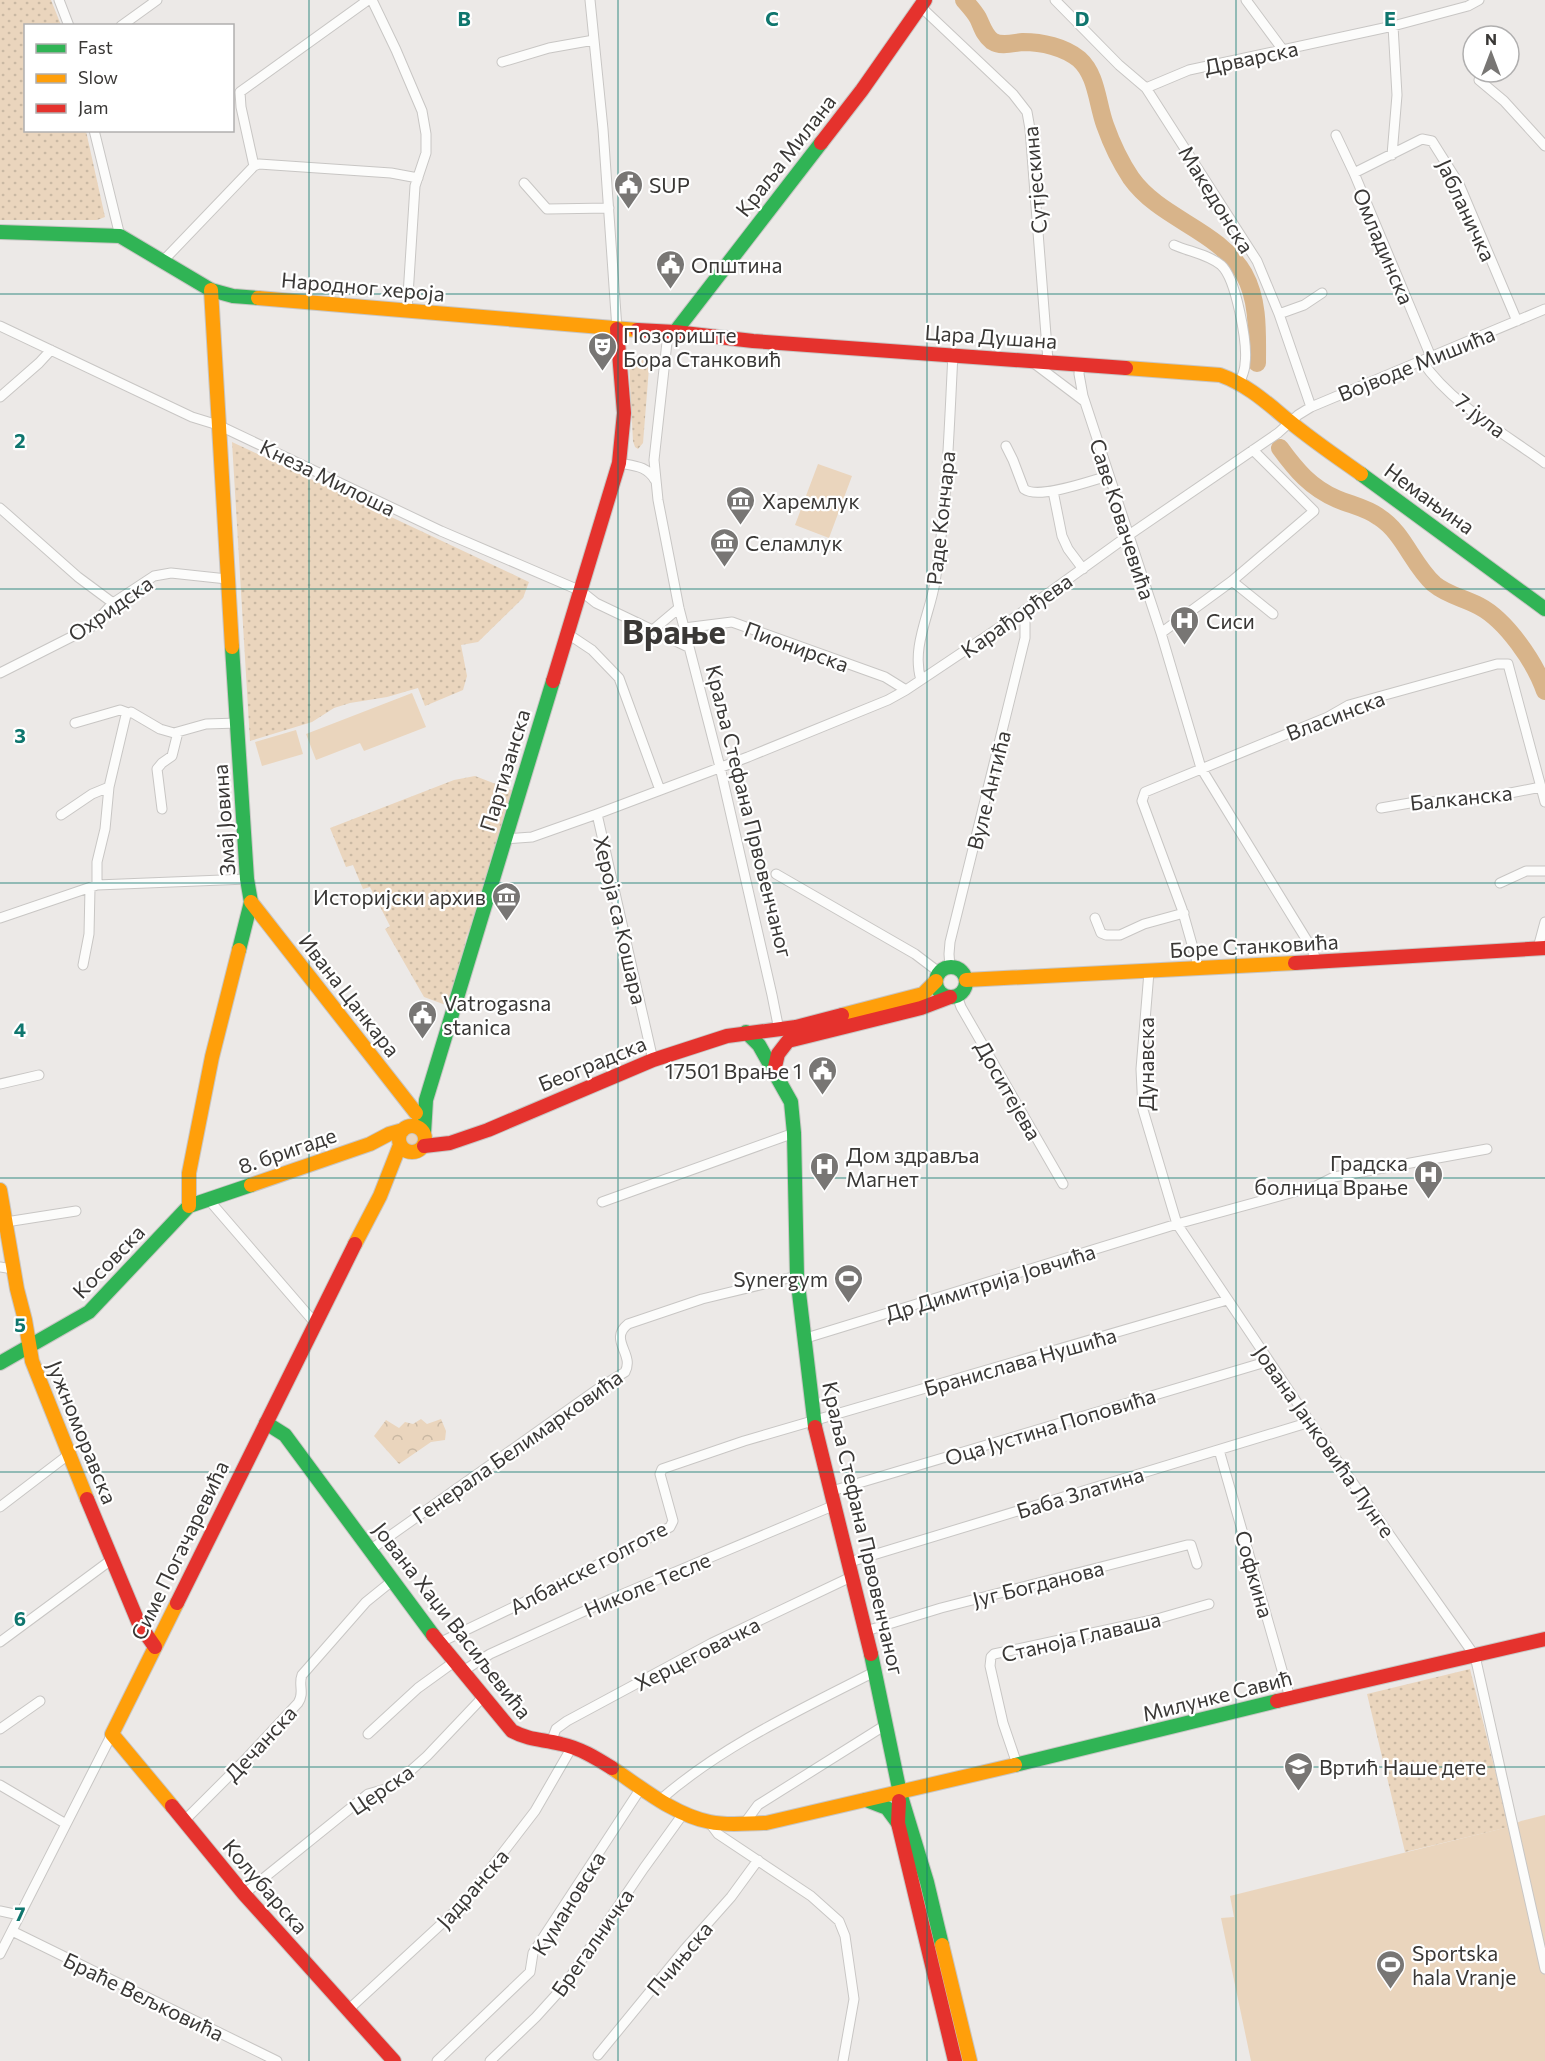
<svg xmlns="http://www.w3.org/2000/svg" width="1545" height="2061" viewBox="0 0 1545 2061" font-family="Commissioner,sans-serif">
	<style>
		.grass { fill: url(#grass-tufts) }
		.forest { fill: url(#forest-crowns) }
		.park { fill: url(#park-dots) }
		.pitch { fill: #ead5bd }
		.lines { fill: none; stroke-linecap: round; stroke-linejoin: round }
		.river { stroke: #d8b48a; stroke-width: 18 }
		.street-casing { stroke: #c8c6c4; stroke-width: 11 }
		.fast-casing { stroke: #c8c6c4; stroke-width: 16 }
		.slow-casing { stroke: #c8c6c4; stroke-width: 16 }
		.jam-casing { stroke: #c8c6c4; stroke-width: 16 }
		.street { stroke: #fcfcfb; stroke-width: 9 }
		.fast { stroke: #30b455; stroke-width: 14 }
		.slow { stroke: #ff9f0a; stroke-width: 14 }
		.jam { stroke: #e5322d; stroke-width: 14 }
		.grid { fill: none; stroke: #0f766e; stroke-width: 1.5; stroke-opacity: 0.55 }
		.labels { text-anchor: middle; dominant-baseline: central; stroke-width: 4.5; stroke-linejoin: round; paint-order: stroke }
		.street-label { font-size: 21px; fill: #3a3836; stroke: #fff }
		.poi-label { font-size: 21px; fill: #3a3836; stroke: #fff; text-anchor: start }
		.town-label { font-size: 33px; font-weight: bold; fill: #3a3836; stroke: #fff }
		.grid-label { font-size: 20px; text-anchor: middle; font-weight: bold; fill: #0f766e; stroke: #fff; stroke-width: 4.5; stroke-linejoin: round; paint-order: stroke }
	</style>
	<defs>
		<pattern id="grass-tufts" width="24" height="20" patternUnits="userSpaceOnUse" patternTransform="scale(1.5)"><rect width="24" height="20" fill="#ead5bd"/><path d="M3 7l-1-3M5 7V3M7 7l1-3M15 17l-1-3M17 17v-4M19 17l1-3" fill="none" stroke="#c9b8a3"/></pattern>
		<pattern id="forest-crowns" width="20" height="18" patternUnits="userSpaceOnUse" patternTransform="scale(1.5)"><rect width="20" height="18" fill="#ead5bd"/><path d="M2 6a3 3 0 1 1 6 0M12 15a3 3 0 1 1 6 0" fill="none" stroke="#c9b8a3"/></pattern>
		<pattern id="park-dots" width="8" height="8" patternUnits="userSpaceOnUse" patternTransform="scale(1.5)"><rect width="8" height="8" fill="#ead5bd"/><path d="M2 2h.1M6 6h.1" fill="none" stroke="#c9b8a3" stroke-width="1.8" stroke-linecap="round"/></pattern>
	</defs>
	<rect width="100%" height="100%" fill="#ece9e7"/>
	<path class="grass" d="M406 1139a7 7 0 1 1 14 0a7 7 0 1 1-14 0Z"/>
	<path class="forest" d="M421 1419 427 1424 441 1419 446 1431 445 1440 431 1442 399 1464 374 1436 386 1420 399 1428 405 1422 413 1424Z"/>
	<path class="park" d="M0 0H51L61 25 26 26V130L86 131 105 217 97 220H0Z
		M638 356 645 357 649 362V368L643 443 638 449 635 447 633 441 629 365V361Z
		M232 442 529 582 523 598 478 642 461 645 467 676 463 690 425 706 418 688 387 697 350 703 334 708 312 722 250 741Z
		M475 776 519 793 501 854 466 938 454 1008 424 997 385 929 390 926 370 887 363 889 353 865 346 867 330 828 454 780Z
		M1470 1669 1509 1827 1405 1852 1367 1694Z"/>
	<path class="pitch" d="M818 464 852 476 829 538 795 525Z
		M412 693 426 727 364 751 360 743 316 760 306 734Z
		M296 730 303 754 262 766 255 742Z
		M1545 1815V2061H1251L1221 1918 1234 1917 1230 1896 1508 1827 1521 1821Z"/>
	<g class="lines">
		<path class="river" d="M964 0C969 6 974 11 978 18 982 26 984 35 992 41 1001 47 1013 43 1023 42 1042 42 1064 47 1079 59 1097 75 1097 103 1105 125 1111 142 1121 163 1131 178 1161 220 1218 229 1244 274 1259 301 1257 334 1257 363
			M1280 448C1296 470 1311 488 1337 499 1351 505 1367 508 1379 517 1404 533 1412 564 1434 584 1447 595 1464 598 1479 606 1506 620 1535 662 1545 691"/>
		<defs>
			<path id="street" d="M59 0 69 26
				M372 0 396 50 422 111 426 134V153L415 186 407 311
				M590 0 603 129 617 329
				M1055 0 1119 65 1146 88 1189 70 1393 26 1468 6 1479 0
				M1246 0 1283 50
				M921 7 1013 94 1027 112 1030 129 1048 361
				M121 26 157 0
				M502 62 549 48 594 40
				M1479 80 1504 101 1545 146
				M1146 88 1257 261 1279 314 1311 407
				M94 130 120 236
				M1336 135 1354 173 1431 357
				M1392 155 1397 95 1393 26
				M254 166 241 107 240 92 368 0
				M1354 173 1422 139 1432 141 1459 184 1517 321
				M524 183 547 209 609 208
				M1174 245C1190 252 1207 254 1221 265 1236 278 1248 344 1245 364 1245 370 1242 376 1240 382
				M163 261 254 166 259 164 391 173 418 178
				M1279 314 1304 305 1322 293
				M0 326 192 417 218 425 441 531 581 591 596 603 688 647
				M675 332 667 342 654 460 658 500 679 608 720 767 772 995 779 1030
				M1031 361 1084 401
				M1422 361C1450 403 1505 434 1545 463
				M1080 363 1079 374 1083 396 1161 633 1201 768 1311 947 1317 962
				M0 397 39 363 51 350
				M1006 446 1013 460 1024 489C1038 500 1090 481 1108 476
				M619 463C635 466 647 466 655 480
				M1053 491 1062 536 1068 549 1083 569
				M0 508 78 577 113 603
				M1232 581 1273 614
				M684 628 732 622 885 677 906 690
				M654 629 679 608
				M1161 633 1232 581 1314 511 1253 450
				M568 634 592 650 619 678 660 790
				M0 673 91 627 113 603 154 576 171 573 227 579
				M921 680C911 647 930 614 935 582 947 507 949 429 953 354
				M75 723 120 710 128 713
				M1381 808 1410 803 1480 799 1541 787
				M162 809 157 769 162 763 172 756 178 732
				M597 814 653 1060
				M61 815 92 794 109 787
				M505 839 532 837 597 814 748 757 888 700 906 690 1021 613 1129 535 1278 433 1298 415 1311 407 1545 309
				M776 874 915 954 940 973
				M1500 883 1526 871H1545
				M97 885V862L105 829 109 787 126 715 131 712 160 729 174 733 206 724 238 723
				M0 918 97 885 247 879
				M1095 918 1101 933 1106 935H1120L1144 924 1184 913
				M1538 948 1545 922
				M83 965 89 934 90 888
				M950 967 949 954 950 942 1025 638V620L1021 613
				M1199 969 1182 909 1142 801 1145 792 1328 717 1349 705 1497 664H1508L1545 802
				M1149 972 1141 1069 1143 1110 1177 1224 1310 1422 1475 1656 1545 1969
				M957 996 961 1007 1063 1184
				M0 1084 39 1075
				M208 1199 315 1323
				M602 1202 794 1133
				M6 1222 76 1211
				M0 1267 13 1269
				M803 1339 1177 1224 1316 1186 1334 1177 1487 1149
				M1219 1450 1290 1698
				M832 1491 1269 1361
				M0 1507 68 1455
				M370 1550 602 1386 625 1372C635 1354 608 1340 628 1324L702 1299 797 1276
				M850 1562 1310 1422
				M866 1631 941 1608 1187 1545H1191L1197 1564
				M0 1642 111 1560
				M439 1643 543 1593 670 1527 673 1521 660 1474 662 1469 744 1441 1227 1300
				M463 1671 490 1654 611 1599 835 1505
				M0 1729 40 1701
				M368 1734 418 1688 454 1662
				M551 1742 556 1729 567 1721 712 1643 853 1576
				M1017 1764 1003 1723 990 1666 991 1657 994 1654 1157 1619 1209 1604
				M0 1785 66 1824
				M660 1800C723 1745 802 1709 876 1671
				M184 1821 243 1762 298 1703C305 1693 298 1685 302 1675L366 1602 392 1581
				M709 1822 718 1834 811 1896 839 1921 845 1936 854 1999 843 2061
				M744 1824 758 1805 887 1724
				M244 1894 368 1794 389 1788 399 1781 427 1756 483 1697
				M0 1911 19 1915
				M12 1931 277 2061
				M0 1954 112 1734
				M348 2010 450 1916 471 1894 535 1811 572 1747
				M598 2055 684 1950 731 1897 758 1860
				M437 2061 530 1972 533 1953 641 1788
				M490 2061 536 2017 564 1986 644 1868 683 1814"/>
			<path id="fast" d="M0 232 120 236 211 290 233 296 258 298
				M675 332 821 143
				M1361 474 1545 609
				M232 647 247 879 251 902 239 950
				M936 982a15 15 0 1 1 30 0a15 15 0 1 1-30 0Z
				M746 1032 759 1045 791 1102 794 1133 797 1276 815 1427
				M424 1133 426 1100 553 681
				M0 1363 89 1312 189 1206 251 1185
				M266 1423 285 1435 433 1635
				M871 1654 900 1793 927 1882 942 1945
				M1015 1765 1277 1701
				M866 1800 887 1808 898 1823"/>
			<path id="slow" d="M211 290 232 647
				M258 298 637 330
				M1126 368 1220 375C1248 385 1267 403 1289 421 1312 440 1337 457 1361 474
				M251 902 416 1113
				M966 980 1295 963
				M842 1015 923 994 936 981
				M399 1139a13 13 0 1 1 26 0a13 13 0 1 1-26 0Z
				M251 1185 370 1144 389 1134 403 1130
				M0 1190 17 1289 25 1320 32 1361 87 1499
				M189 1206V1173L212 1057 239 950
				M355 1244 380 1196 400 1145
				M612 1768C642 1788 674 1815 710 1822 728 1826 748 1823 766 1823L1015 1765
				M172 1806 112 1734 177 1603
				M942 1945 970 2061"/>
			<path id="jam" d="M821 143 862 90 925 0
				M637 330 675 332 753 341 1126 368
				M553 681 619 463 624 413 617 329
				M1295 963 1545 948
				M774 1071 778 1054 788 1041 921 1008 950 997
				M424 1146 450 1143 488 1130 653 1060 727 1036 796 1027 842 1015
				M815 1427 871 1654
				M87 1499 139 1624 155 1647
				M177 1603 355 1244
				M433 1635 512 1731C531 1741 542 1739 561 1744 580 1748 596 1758 612 1768
				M1277 1701 1545 1639
				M899 1801 898 1823 955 2061
				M172 1806 244 1894 394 2061"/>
		</defs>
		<use href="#street" class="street-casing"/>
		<use href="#fast" class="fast-casing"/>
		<use href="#slow" class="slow-casing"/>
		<use href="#jam" class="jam-casing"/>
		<use href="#street" class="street"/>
		<use href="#fast" class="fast"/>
		<use href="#slow" class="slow"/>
		<use href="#jam" class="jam"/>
	</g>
	<path class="grid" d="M309 0V2061M618 0V2061M927 0V2061M1236 0V2061M0 294H1545M0 589H1545M0 883H1545M0 1178H1545M0 1472H1545M0 1767H1545"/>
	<defs>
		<symbol id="civic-pin" viewBox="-11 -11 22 30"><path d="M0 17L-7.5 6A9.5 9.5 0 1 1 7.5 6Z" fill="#787674" stroke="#fff"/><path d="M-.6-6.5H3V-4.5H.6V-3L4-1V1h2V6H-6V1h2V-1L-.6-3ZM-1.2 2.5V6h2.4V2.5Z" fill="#fff"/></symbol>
		<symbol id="theatre-pin" viewBox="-11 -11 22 30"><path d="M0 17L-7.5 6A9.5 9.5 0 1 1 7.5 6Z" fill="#787674" stroke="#fff"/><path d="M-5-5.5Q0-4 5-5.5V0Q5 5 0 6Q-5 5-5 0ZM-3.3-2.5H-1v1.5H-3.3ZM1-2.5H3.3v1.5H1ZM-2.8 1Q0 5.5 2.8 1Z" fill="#fff"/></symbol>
		<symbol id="museum-pin" viewBox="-11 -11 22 30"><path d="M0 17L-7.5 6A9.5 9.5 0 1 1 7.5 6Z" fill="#787674" stroke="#fff"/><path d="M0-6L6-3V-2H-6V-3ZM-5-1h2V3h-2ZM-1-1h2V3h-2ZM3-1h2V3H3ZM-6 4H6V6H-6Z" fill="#fff"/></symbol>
		<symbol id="hospital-pin" viewBox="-11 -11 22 30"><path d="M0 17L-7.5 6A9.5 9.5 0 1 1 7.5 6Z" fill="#787674" stroke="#fff"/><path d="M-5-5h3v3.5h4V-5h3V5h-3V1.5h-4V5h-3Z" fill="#fff"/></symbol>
		<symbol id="stadium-pin" viewBox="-11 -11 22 30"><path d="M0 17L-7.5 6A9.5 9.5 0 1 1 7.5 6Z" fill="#787674" stroke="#fff"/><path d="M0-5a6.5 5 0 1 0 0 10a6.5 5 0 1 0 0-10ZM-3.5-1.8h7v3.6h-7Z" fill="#fff"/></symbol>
		<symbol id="school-pin" viewBox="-11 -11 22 30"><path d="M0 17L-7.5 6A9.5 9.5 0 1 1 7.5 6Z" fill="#787674" stroke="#fff"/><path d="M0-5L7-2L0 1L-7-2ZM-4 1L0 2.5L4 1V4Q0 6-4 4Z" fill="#fff"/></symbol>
	</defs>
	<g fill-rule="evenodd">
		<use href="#civic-pin" x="612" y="168" width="33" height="45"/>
		<use href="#civic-pin" x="654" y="248" width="33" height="45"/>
		<use href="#theatre-pin" x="586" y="330" width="33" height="45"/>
		<use href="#museum-pin" x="724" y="484" width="33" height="45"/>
		<use href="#museum-pin" x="708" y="526" width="33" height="45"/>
		<use href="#hospital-pin" x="1168" y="604" width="33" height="45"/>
		<use href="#museum-pin" x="490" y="880" width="33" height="45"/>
		<use href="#civic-pin" x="406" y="998" width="33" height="45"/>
		<use href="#civic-pin" x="806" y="1054" width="33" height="45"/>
		<use href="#hospital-pin" x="808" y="1150" width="33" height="45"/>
		<use href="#hospital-pin" x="1412" y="1158" width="33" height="45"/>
		<use href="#stadium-pin" x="832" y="1262" width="33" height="45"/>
		<use href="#school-pin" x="1282" y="1750" width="33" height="45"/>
		<use href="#stadium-pin" x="1374" y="1948" width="33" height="45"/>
	</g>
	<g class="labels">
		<g class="street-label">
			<text transform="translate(1251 57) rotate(-12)">Дрварска</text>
			<text transform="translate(785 155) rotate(-52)">Краља Милана</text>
			<text transform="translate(1034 180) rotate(-95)">Сутјескина</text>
			<text transform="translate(1217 199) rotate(58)">Македонска</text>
			<text transform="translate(1467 210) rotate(65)">Јабланичка</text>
			<text transform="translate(1384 246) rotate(67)">Омладинска</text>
			<text transform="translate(363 286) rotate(5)">Народног хероја</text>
			<text transform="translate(991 336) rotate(4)">Цара Душана</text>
			<text transform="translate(1416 363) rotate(-22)">Војводе Мишића</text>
			<text transform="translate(1481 415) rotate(38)">7. јула</text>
			<text transform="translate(328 477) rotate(26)">Кнеза Милоша</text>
			<text transform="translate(1430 498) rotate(36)">Немањина</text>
			<text transform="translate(940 518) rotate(-84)">Раде Кончара</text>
			<text transform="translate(1123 519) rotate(72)">Саве Ковачевића</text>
			<text transform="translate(110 608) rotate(-35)">Охридска</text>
			<text transform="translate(1016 615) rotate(-35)">Карађорђева</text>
			<text transform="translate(797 646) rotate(20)">Пионирска</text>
			<text transform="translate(1335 715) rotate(-21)">Власинска</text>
			<text transform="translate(504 770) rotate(-73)">Партизанска</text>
			<text transform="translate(988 790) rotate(-76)">Вуле Антића</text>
			<text transform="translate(1461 797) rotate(-6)">Балканска</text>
			<text transform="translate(750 811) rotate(76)">Краља Стефана Првовенчаног</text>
			<text transform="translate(223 820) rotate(-94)">Змај Јовина</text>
			<text transform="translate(621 920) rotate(77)">Хероја са Кошара</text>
			<text transform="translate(1254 945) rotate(-3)">Боре Станковића</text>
			<text transform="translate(350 995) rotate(52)">Ивана Цанкара</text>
			<text transform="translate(592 1063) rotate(-22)">Београдска</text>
			<text transform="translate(1145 1064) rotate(-90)">Дунавска</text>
			<text transform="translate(1009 1090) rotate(60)">Доситејева</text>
			<text transform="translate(287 1150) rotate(-19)">8. бригаде</text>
			<text transform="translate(108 1261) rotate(-46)">Косовска</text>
			<text transform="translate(990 1282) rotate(-17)">Др Димитрија Јовчића</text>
			<text transform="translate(1020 1361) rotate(-16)">Бранислава Нушића</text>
			<text transform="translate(1050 1426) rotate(-17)">Оца Јустина Поповића</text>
			<text transform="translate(83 1432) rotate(68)">Јужноморавска</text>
			<text transform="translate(1325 1441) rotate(55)">Јована Јанковића Лунге</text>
			<text transform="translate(517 1446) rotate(-35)">Генерала Белимарковића</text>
			<text transform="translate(1080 1492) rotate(-17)">Баба Златина</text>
			<text transform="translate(864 1528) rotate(77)">Краља Стефана Првовенчаног</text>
			<text transform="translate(179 1550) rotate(-64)">Симе Погачаревића</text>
			<text transform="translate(588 1567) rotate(-28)">Албанске голготе</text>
			<text transform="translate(1255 1574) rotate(74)">Софкина</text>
			<text transform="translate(1038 1583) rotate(-14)">Југ Богданова</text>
			<text transform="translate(647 1584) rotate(-23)">Николе Тесле</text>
			<text transform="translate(453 1620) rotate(52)">Јована Хаџи Васиљевића</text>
			<text transform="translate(1081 1636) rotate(-13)">Станоја Главаша</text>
			<text transform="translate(697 1653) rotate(-27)">Херцеговачка</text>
			<text transform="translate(1217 1695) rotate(-14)">Милунке Савић</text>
			<text transform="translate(260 1743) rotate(-47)">Дечанска</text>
			<text transform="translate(381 1789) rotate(-34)">Церска</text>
			<text transform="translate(266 1886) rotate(49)">Колубарска</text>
			<text transform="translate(472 1888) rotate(-49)">Јадранска</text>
			<text transform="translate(568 1903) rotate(-58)">Кумановска</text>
			<text transform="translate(592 1942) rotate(-55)">Брегалничка</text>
			<text transform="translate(679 1958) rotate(-50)">Пчињска</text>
			<text transform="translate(144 1996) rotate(26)">Браће Вељковића</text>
		</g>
		<g class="poi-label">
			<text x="649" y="184">SUP</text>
			<text x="691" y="264">Општина</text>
			<text x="623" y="334">Позориште<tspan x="623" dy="24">Бора Станковић</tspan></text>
			<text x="762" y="500">Харемлук</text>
			<text x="745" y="542">Селамлук</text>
			<text x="1206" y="620">Сиси</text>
			<text x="486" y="896" text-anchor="end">Историјски архив</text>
			<text x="443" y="1002">Vatrogasna<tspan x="443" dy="24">stanica</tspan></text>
			<text x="802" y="1070" text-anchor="end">17501 Врање 1</text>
			<text x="846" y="1154">Дом здравља<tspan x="846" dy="24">Магнет</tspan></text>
			<text x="1408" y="1162" text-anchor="end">Градска<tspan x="1408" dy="24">болница Врање</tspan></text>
			<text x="828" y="1278" text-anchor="end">Synergym</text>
			<text x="1319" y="1766">Вртић Наше дете</text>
			<text x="1412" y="1952">Sportska<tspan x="1412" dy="24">hala Vranje</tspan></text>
		</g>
		<g class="town-label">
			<text x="674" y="630">Врање</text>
		</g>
	</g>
	<g class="grid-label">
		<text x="464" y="26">B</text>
		<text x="772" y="26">C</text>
		<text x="1082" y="26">D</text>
		<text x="1390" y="26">E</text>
		<text x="20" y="448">2</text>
		<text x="20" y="743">3</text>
		<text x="20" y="1037">4</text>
		<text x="20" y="1332">5</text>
		<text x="20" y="1626">6</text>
		<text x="20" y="1921">7</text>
	</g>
	<rect x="24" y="24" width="210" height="108" fill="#ffffff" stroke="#b0afaf" stroke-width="1.5"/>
	<rect x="36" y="44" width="30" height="9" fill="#30b455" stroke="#b0afaf" stroke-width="1.5"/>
	<text x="78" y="54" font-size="18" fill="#3a3836">Fast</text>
	<rect x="36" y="74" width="30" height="9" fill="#ff9f0a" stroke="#b0afaf" stroke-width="1.5"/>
	<text x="78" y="84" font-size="18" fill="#3a3836">Slow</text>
	<rect x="36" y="104" width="30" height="9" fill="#e5322d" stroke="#b0afaf" stroke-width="1.5"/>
	<text x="78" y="114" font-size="18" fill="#3a3836">Jam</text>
	<g transform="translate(1491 54)"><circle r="28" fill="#ffffff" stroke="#b0afaf" stroke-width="1.5"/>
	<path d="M0-4.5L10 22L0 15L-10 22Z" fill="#787674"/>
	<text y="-9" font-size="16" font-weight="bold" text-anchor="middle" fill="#3a3836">N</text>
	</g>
</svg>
